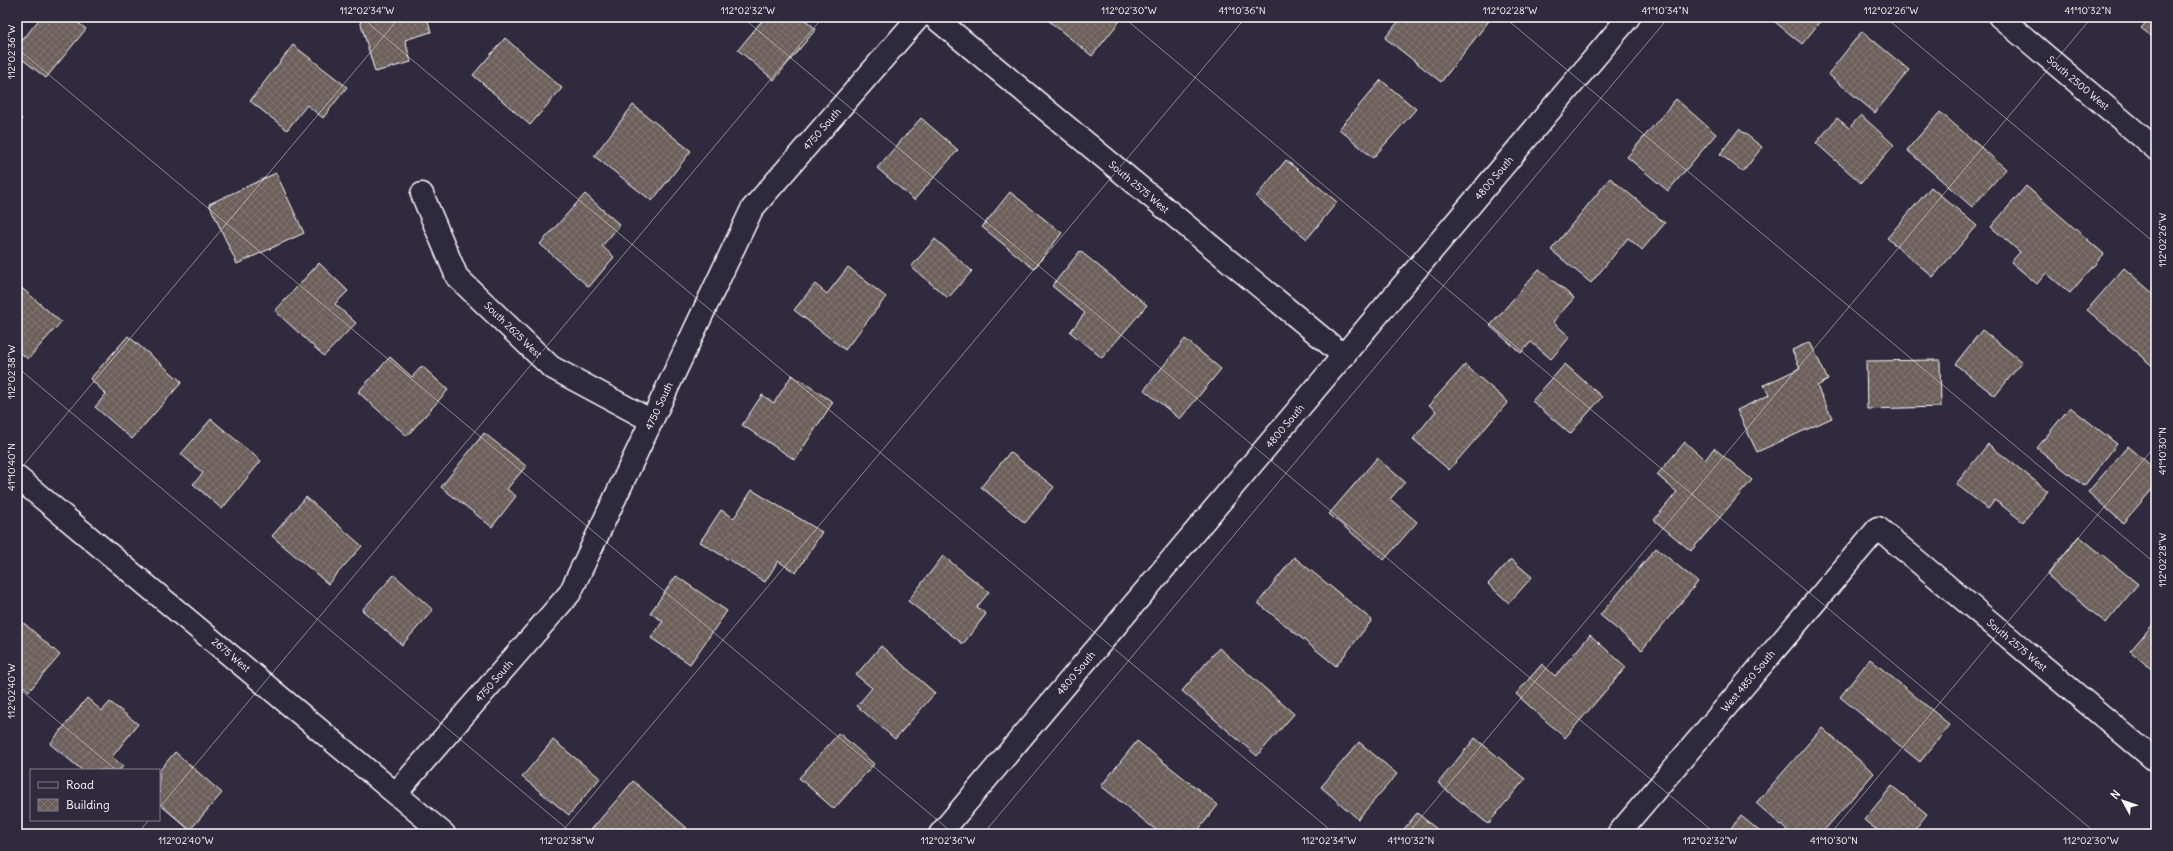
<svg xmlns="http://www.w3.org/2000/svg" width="2173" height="851" viewBox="0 0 2173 851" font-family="Delius,sans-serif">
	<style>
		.building { fill: url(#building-cross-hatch); stroke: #fff }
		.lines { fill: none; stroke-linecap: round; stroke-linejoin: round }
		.minor-casing { stroke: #fff; stroke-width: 25 }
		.tertiary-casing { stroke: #fff; stroke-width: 25 }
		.secondary-casing { stroke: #fff; stroke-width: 25 }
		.minor { stroke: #2f2a3d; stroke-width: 22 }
		.tertiary { stroke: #2f2a3d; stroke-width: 22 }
		.secondary { stroke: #2f2a3d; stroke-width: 22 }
		.ticks { fill: none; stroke: #fff; stroke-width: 1; stroke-opacity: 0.45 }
		.labels { text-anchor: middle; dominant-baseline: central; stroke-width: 4; stroke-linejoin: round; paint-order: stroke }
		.street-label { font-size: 10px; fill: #fff; stroke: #2f2a3d }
		.neatline { fill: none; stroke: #fff; stroke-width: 1.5 }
		.ticks-label { font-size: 10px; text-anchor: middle; fill: #fff }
	</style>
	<defs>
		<pattern id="building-cross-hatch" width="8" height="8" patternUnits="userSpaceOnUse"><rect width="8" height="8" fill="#6c5e5a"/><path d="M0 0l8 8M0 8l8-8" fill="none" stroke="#827673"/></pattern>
	</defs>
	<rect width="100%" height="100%" fill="#2f2a3d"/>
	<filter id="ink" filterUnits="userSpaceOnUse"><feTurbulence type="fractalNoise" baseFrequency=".025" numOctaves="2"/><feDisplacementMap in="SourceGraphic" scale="8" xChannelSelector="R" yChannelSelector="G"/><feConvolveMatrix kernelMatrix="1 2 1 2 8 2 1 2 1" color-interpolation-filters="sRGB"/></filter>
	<g filter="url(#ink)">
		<path class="building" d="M41 17H71L86 29 46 78 17 55V47Z
			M359 17H427L431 32 405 40 411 62 375 72Z
			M765 17H802L816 29 774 80 738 50Z
			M1044 17H1123L1092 56Z
			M1402 17H1492L1441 82 1385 38Z
			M1769 17H1824L1802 44Z
			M2151 17H2156V40L2141 28Z
			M1862 31 1909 70 1875 113 1828 74Z
			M505 38 562 88 530 125 473 75Z
			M293 45 347 87 323 118 307 105 287 130 250 101Z
			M1381 80 1416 109 1373 158 1339 129Z
			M1676 99 1716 134 1668 191 1627 157Z
			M633 105 691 151 652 201 594 156Z
			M1940 112 2006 169 1972 207 1907 150Z
			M17 115 22 119 17 125Z
			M1861 115 1894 145 1861 183 1816 143 1837 118 1849 128Z
			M921 118 958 150 914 200 877 168Z
			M1739 129 1762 147 1743 172 1720 154Z
			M1286 160 1337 202 1307 239 1256 197Z
			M276 173 304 233 237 264 209 204Z
			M1610 178 1665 223 1642 250 1628 238 1591 283 1551 250Z
			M2026 186 2104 254 2070 293 2046 273 2037 284 2011 262 2020 252 1991 227Z
			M1931 187 1977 226 1933 277 1887 238Z
			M1010 192 1062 233 1034 269 982 227Z
			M585 194 620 225 602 246 614 257 589 287 540 244Z
			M935 239 972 271 948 298 911 267Z
			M1080 251 1147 305 1102 358 1070 332 1085 313 1052 286Z
			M319 263 348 291 335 304 356 323 324 356 275 311Z
			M848 267 886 297 845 350 794 310 815 284 827 294Z
			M2124 268 2156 296V369L2087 310Z
			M1539 269 1574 298 1553 322 1570 337 1551 359 1531 342 1521 353 1490 326Z
			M17 284 61 322 28 359 17 350Z
			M1982 330 2022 362 1995 396 1955 364Z
			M128 336 182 382 132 439 95 407 106 394 90 379Z
			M1185 339 1221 369 1180 419 1144 390Z
			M1810 342 1828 380 1817 386 1832 418 1757 452 1737 410 1769 395 1764 385 1800 368 1792 350Z
			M390 357 412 377 422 366 448 390 407 436 358 392Z
			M1940 360 1941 407 1867 409 1866 361Z
			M1565 364 1602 397 1570 434 1532 401Z
			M1465 365 1508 402 1449 470 1413 439 1436 411 1429 405Z
			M792 375 833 402 795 460 742 425 762 395 774 403Z
			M2070 407 2117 444 2084 486 2037 448Z
			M211 419 261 461 222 509 193 484 203 473 181 454Z
			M484 433 526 466 507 489 516 496 492 527 441 487Z
			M1685 442 1705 460 1714 448 1752 480 1691 551 1654 520 1677 492 1657 475Z
			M1988 444 2048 491 2023 522 1995 500 1988 509 1956 484Z
			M2128 446 2156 470V485L2123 523 2088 492Z
			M1010 452 1054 487 1025 523 981 487Z
			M1377 458 1405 482 1390 499 1417 522 1384 560 1329 514Z
			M752 490 822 532 796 573 778 561 765 582 700 542 721 510 734 518Z
			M306 497 362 546 328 584 272 536Z
			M2079 536 2138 584 2106 623 2047 575Z
			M1656 548 1698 582 1642 650 1600 615Z
			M943 556 989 592 977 607 986 614 963 644 908 601Z
			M1294 557 1372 620 1336 666 1258 603Z
			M1511 559 1532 577 1509 603 1488 584Z
			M394 575 433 610 402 645 362 610Z
			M676 576 727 611 690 664 651 638 663 621 650 613Z
			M17 617 60 655 29 691 17 681Z
			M2156 621V673L2130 651Z
			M1590 635 1626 667 1565 738 1516 694 1542 664 1555 676Z
			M881 646 935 693 895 739 857 706 872 688 856 675Z
			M1219 648 1294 714 1257 756 1182 691Z
			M1870 659 1950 725 1920 762 1840 697Z
			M87 698 102 711 110 702 138 724 112 757 123 766 120 770H82L50 744Z
			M1822 728 1874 773 1821 834H1791L1756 803Z
			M839 733 874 764 834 809 799 778Z
			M1475 738 1525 779 1488 824 1438 783Z
			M553 740 600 778 569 815 522 777Z
			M1137 741 1218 805 1195 834H1161L1101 786Z
			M1359 742 1397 774 1358 819 1321 787Z
			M175 752 222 793 190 830 159 803V771Z
			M633 781 687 828 681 834H596L591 830Z
			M1892 786 1927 814 1911 834H1882L1864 820Z
			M1417 813 1443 834H1400Z
			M1741 816 1763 834H1726Z"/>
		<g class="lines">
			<defs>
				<path id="minor" d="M934 17 1344 356
					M2000 17 2156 149
					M422 194 457 277 551 367 652 421
					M396 793 570 593 752 209 919 17
					M1618 834 1878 528 2156 761"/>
				<path id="tertiary" d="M17 477 444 834"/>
				<path id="secondary" d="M940 834 1629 17"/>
			</defs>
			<use href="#minor" class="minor-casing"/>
			<use href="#tertiary" class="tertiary-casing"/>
			<use href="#secondary" class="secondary-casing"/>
			<use href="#minor" class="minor"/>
			<use href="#tertiary" class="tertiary"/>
			<use href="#secondary" class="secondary"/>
		</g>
	</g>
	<path class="ticks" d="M361 17 1335 834M742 17 1716 834M1123 17 2097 834M1504 17 2156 564M1885 17 2156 244M17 48 954 834M17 367 573 834M17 473 400 17M17 687 116 770M159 806 192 834M159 808 823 17M137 834 149 820M560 834 1246 17M983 834 1669 17M1407 834 2092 17M1830 834 2156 445"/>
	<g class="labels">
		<g class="street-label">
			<text transform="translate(2078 83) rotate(40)">South 2500 West</text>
			<text transform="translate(822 129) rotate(-49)">4750 South</text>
			<text transform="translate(1494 178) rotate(-50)">4800 South</text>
			<text transform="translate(1139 187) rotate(40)">South 2575 West</text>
			<text transform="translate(513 330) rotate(44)">South 2625 West</text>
			<text transform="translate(659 406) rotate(-65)">4750 South</text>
			<text transform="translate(1285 426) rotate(-50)">4800 South</text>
			<text transform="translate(2017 645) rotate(40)">South 2575 West</text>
			<text transform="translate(231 655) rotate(40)">2675 West</text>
			<text transform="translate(1076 673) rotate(-50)">4800 South</text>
			<text transform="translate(494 681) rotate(-49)">4750 South</text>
			<text transform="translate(1748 681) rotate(-50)">West 4850 South</text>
		</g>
	</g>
	<rect width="2173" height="851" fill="none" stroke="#2f2a3d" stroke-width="44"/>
	<rect x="30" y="769" width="130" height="52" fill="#2f2a3d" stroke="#827f8b"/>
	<rect x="38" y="782" width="20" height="6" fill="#2f2a3d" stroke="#827f8b"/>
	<text x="66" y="789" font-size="12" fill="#ffffff">Road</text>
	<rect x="38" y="799" width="20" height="12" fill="url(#building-cross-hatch)" stroke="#827f8b"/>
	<text x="66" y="809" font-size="12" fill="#ffffff">Building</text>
	<g transform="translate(2123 801) rotate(310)" stroke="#2f2a3d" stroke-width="3" paint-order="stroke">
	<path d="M0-3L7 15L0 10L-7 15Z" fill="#ffffff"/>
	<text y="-6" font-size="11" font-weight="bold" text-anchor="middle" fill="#ffffff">N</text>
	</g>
	<rect x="22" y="22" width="2129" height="807" class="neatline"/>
	<g class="ticks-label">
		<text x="367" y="14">112°02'34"W</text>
		<text x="748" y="14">112°02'32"W</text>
		<text x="1129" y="14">112°02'30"W</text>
		<text x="1242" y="14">41°10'36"N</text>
		<text x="1510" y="14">112°02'28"W</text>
		<text x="1665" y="14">41°10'34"N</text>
		<text x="1891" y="14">112°02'26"W</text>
		<text x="2088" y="14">41°10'32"N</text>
		<text transform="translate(11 52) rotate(-90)" y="4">112°02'36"W</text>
		<text transform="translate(2162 240) rotate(-90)" y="4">112°02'26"W</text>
		<text transform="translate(11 372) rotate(-90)" y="4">112°02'38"W</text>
		<text transform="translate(2162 451) rotate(-90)" y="4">41°10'30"N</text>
		<text transform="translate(11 467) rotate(-90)" y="4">41°10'40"N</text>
		<text transform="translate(2162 560) rotate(-90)" y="4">112°02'28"W</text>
		<text transform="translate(11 691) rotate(-90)" y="4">112°02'40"W</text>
		<text x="186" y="844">112°02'40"W</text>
		<text x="567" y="844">112°02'38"W</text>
		<text x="948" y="844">112°02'36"W</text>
		<text x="1329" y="844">112°02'34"W</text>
		<text x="1411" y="844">41°10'32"N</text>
		<text x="1710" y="844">112°02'32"W</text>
		<text x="1834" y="844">41°10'30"N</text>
		<text x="2091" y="844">112°02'30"W</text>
	</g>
</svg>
